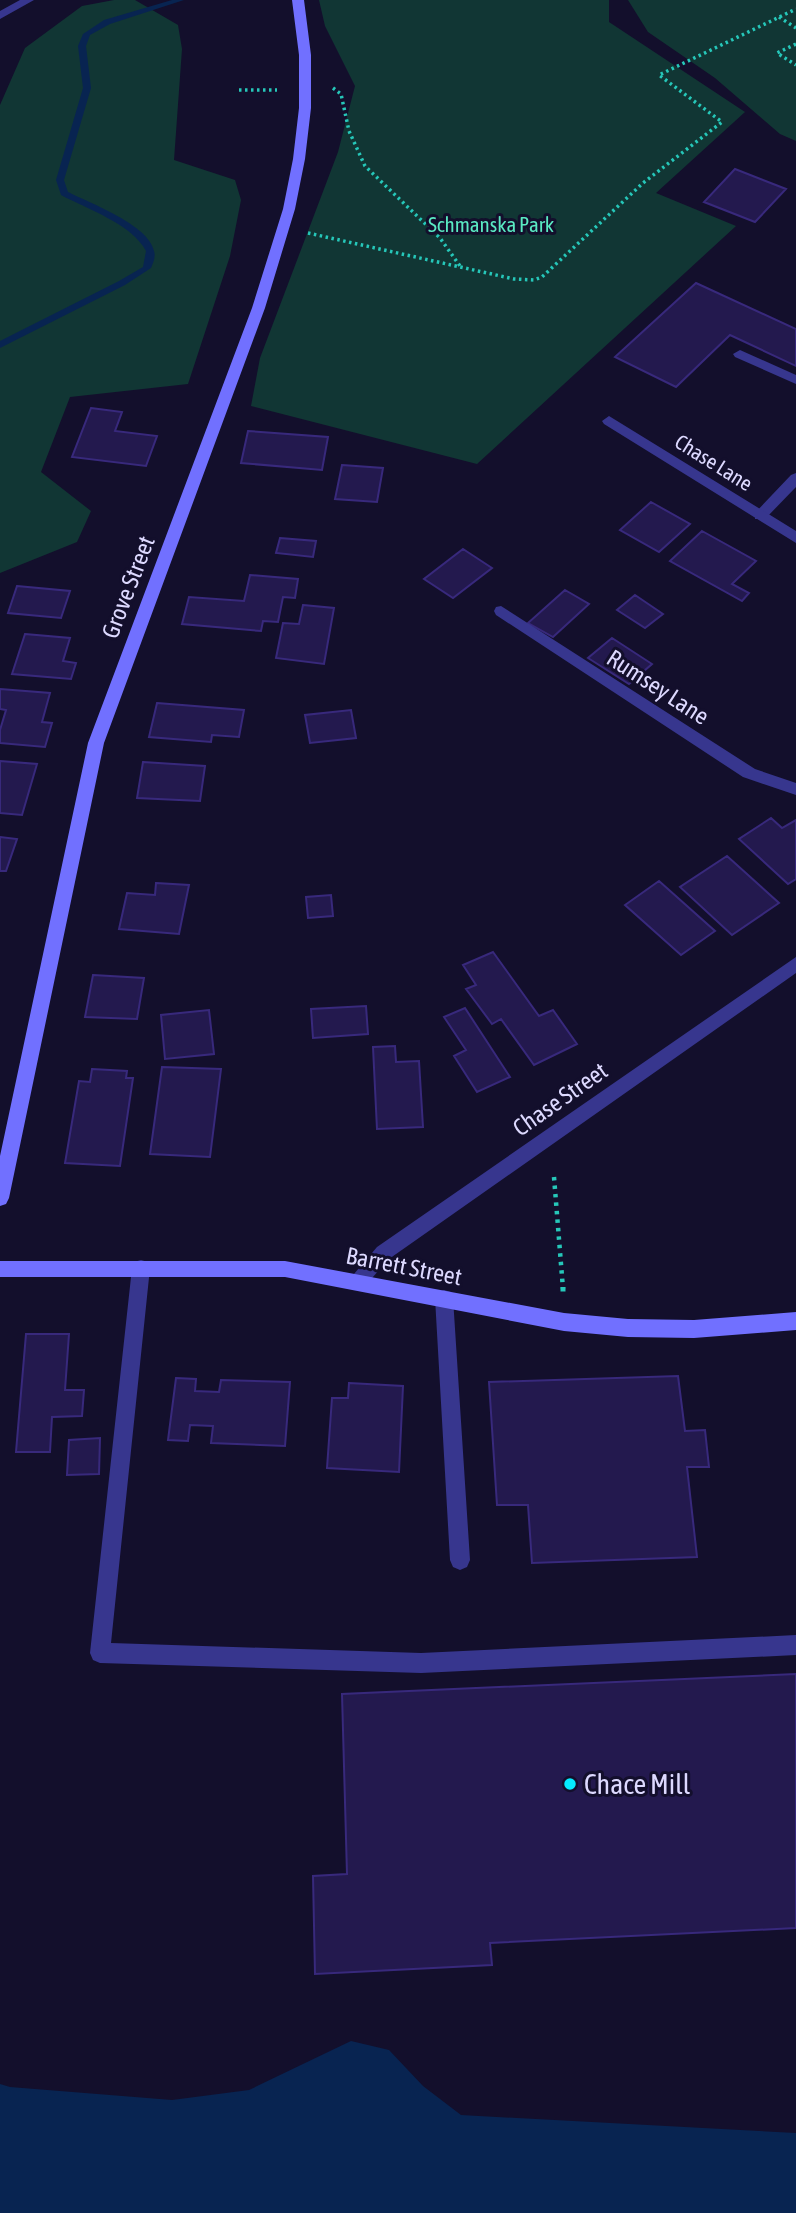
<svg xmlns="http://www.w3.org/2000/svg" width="796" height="2213" viewBox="0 0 796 2213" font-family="'Asap Condensed',sans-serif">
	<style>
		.green { fill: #113634 }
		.water { fill: #082451 }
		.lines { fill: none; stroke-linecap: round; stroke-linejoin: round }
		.stream { fill: #082451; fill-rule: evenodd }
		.building { fill: #23194e; stroke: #38297c; stroke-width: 2 }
		.path-far2 { stroke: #26c7b9; stroke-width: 3.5; stroke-dasharray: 2.5 3.5; stroke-linecap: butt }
		.path-far1 { stroke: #26c7b9; stroke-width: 4.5; stroke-dasharray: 3.5 5; stroke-linecap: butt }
		.path { stroke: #26c7b9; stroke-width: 5; stroke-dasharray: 4.5 6; stroke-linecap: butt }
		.lane { fill: #37368e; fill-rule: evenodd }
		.street { fill: #37368e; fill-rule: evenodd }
		.secondary { fill: #7170ff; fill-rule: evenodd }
		.poi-dot { fill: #05ebff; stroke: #130f2c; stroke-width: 2.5 }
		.labels { text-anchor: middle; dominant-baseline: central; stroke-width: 6; stroke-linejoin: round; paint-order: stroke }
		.far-park-label { font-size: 21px; fill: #5aeac3; stroke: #130f2c }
		.far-street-label { font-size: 21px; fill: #ddd9ff; stroke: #130f2c }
		.street-label { font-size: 24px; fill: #ddd9ff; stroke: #130f2c }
		.near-poi-label { font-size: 28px; fill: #ddd9ff; stroke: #130f2c; text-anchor: start }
	</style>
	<rect width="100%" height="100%" fill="#130f2c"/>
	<path class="green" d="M114 0H135L178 25 182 49 174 160 235 180 241 200 230 256 188 384 70 397 41 472 91 511 77 542 0 573V105L25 48 82 6Z
		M319 0H609V22L745 112 656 193 736 226 477 464 251 406 260 358 338 152 355 86 325 26Z
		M628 0H796V141L780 134 715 78 648 32Z"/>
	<path class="water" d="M351 2041 389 2050 423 2086 461 2115 796 2133V2213H0V2084L10 2087 172 2100 249 2090Z"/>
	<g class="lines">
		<path class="stream" d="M172 0H184L110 24 90 35 86 46 91 88 64 180 68 192C90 203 149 225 154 251 156 257 153 263 151 268L125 285 0 348V341L119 281 143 267 146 251C132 224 87 209 61 195L56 180 83 88 78 46 83 34 104 20Z"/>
	</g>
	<path class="building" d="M735 169 786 189 755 222 704 202Z
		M696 283 796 329V366L730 335 676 387 615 357Z
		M91 408 122 412 115 431 157 436 146 466 72 457Z
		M248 431 328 437 322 470 241 463Z
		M342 465 383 468 377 502 335 499Z
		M651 502 690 524 659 552 620 530Z
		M702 531 756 561 732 584 749 593 742 601 670 561Z
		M280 538 316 541 313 557 276 553Z
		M463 549 492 568 453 598 424 579Z
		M250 575 298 579 295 598 283 597 278 622 263 621 261 631 182 624 189 597 244 601Z
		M17 586 70 591 61 618 8 613Z
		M565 590 589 604 553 637 528 623Z
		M635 595 663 614 645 628 617 610Z
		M303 605 334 608 324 664 276 658 283 623 299 624Z
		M25 634 70 638 63 661 76 663 71 679 12 674Z
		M612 638 652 664 629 684 588 658Z
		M0 689 50 693 42 722 52 723 45 747 0 743V730L6 710 0 709Z
		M157 703 244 710 239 737 212 735 211 742 149 737Z
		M351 710 356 738 310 743 305 715Z
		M0 761 37 764 22 815 0 813Z
		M143 762 205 766 200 801 137 798Z
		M771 818 782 828 796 820V879L788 884 739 839Z
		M0 837 17 839 6 871H0Z
		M727 856 779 903 732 935 680 887Z
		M659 881 715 931 681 955 625 905Z
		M156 883 189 885 179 934 119 929 127 893 155 895Z
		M331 895 333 916 308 918 306 897Z
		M493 952 539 1016 553 1010 577 1044 534 1065 501 1019 492 1024 466 989 476 985 463 965Z
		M93 975 144 978 137 1019 85 1017Z
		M366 1006 368 1034 313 1038 311 1009Z
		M465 1008 510 1077 477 1092 454 1056 466 1050 444 1017Z
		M209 1010 214 1054 165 1059 161 1015Z
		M395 1046 396 1062 419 1061 423 1127 377 1129 373 1047Z
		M162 1067 221 1069 210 1157 150 1154Z
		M92 1069 127 1071 126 1078H133L120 1166 65 1163 79 1081 90 1082Z
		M26 1334H69L65 1390H84L82 1416 52 1417 50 1452H16Z
		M678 1376 685 1431 705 1430 709 1467H687L697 1557 532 1563 528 1505H497L489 1382Z
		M176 1378 196 1379 195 1391 219 1392 221 1380 290 1382 285 1446 211 1443 213 1426 190 1425 188 1441 168 1440Z
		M349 1383 403 1386 399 1472 327 1468 332 1398H348Z
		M100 1438 99 1474 67 1475 69 1440Z
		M796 1674V1928L490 1943 492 1965 315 1974 313 1876 347 1874 342 1694Z"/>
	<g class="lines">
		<path class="path-far2" d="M779 17 796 28
			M796 44 777 53 796 65
			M333 88 341 94 349 131 365 166 440 238 460 266
			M239 90H277
			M308 233 514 279 534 280 542 277 643 183 722 122 659 75 796 9"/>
		<path class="path-far1" d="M554 1177 563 1289"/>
		<path class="path" d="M563 1287V1293"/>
		<path class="lane" d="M740 350 796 375V384L735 357 733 354Z
			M796 473V487L765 519H755V513L791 475Z
			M141 1260 148 1262 150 1268 111 1643 421 1653 796 1635V1655L421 1673 100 1663 93 1660 90 1653 132 1268 134 1262Z
			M444 1290 451 1292 453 1298 470 1560 467 1567 460 1570 453 1567 450 1560 435 1298 437 1292Z"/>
		<path class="street" d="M20 0H34L0 19V11Z
			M609 416 796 531V543L604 424 602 421Z
			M501 606 755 769 796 783V795L743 777 496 615 494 611 496 607Z
			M796 957V973L389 1259 364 1287 357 1289 350 1287 348 1281 377 1247Z"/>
		<path class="secondary" d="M292 0H304L311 55V108L305 159 295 209 265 308 104 743 9 1198 6 1204 0 1206V1156L88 743 252 308 283 209 293 159 299 108V55Z
			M0 1261H285L564 1313 628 1319 694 1320 796 1312V1330L694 1338 628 1337 564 1331 285 1277H0Z"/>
	</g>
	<circle class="poi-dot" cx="570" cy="1784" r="7"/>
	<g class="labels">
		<g class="far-park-label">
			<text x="491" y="224">Schmanska Park</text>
		</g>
		<g class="far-street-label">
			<text transform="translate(714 462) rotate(32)">Chase Lane</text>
		</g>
		<g class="street-label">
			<text transform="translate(128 587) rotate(-69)">Grove Street</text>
			<text transform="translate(658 687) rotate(33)">Rumsey Lane</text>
			<text transform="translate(560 1099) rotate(-35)">Chase Street</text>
			<text transform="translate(404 1266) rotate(11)">Barrett Street</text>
		</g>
		<g class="near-poi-label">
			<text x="584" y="1784">Chace Mill</text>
		</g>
	</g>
</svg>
